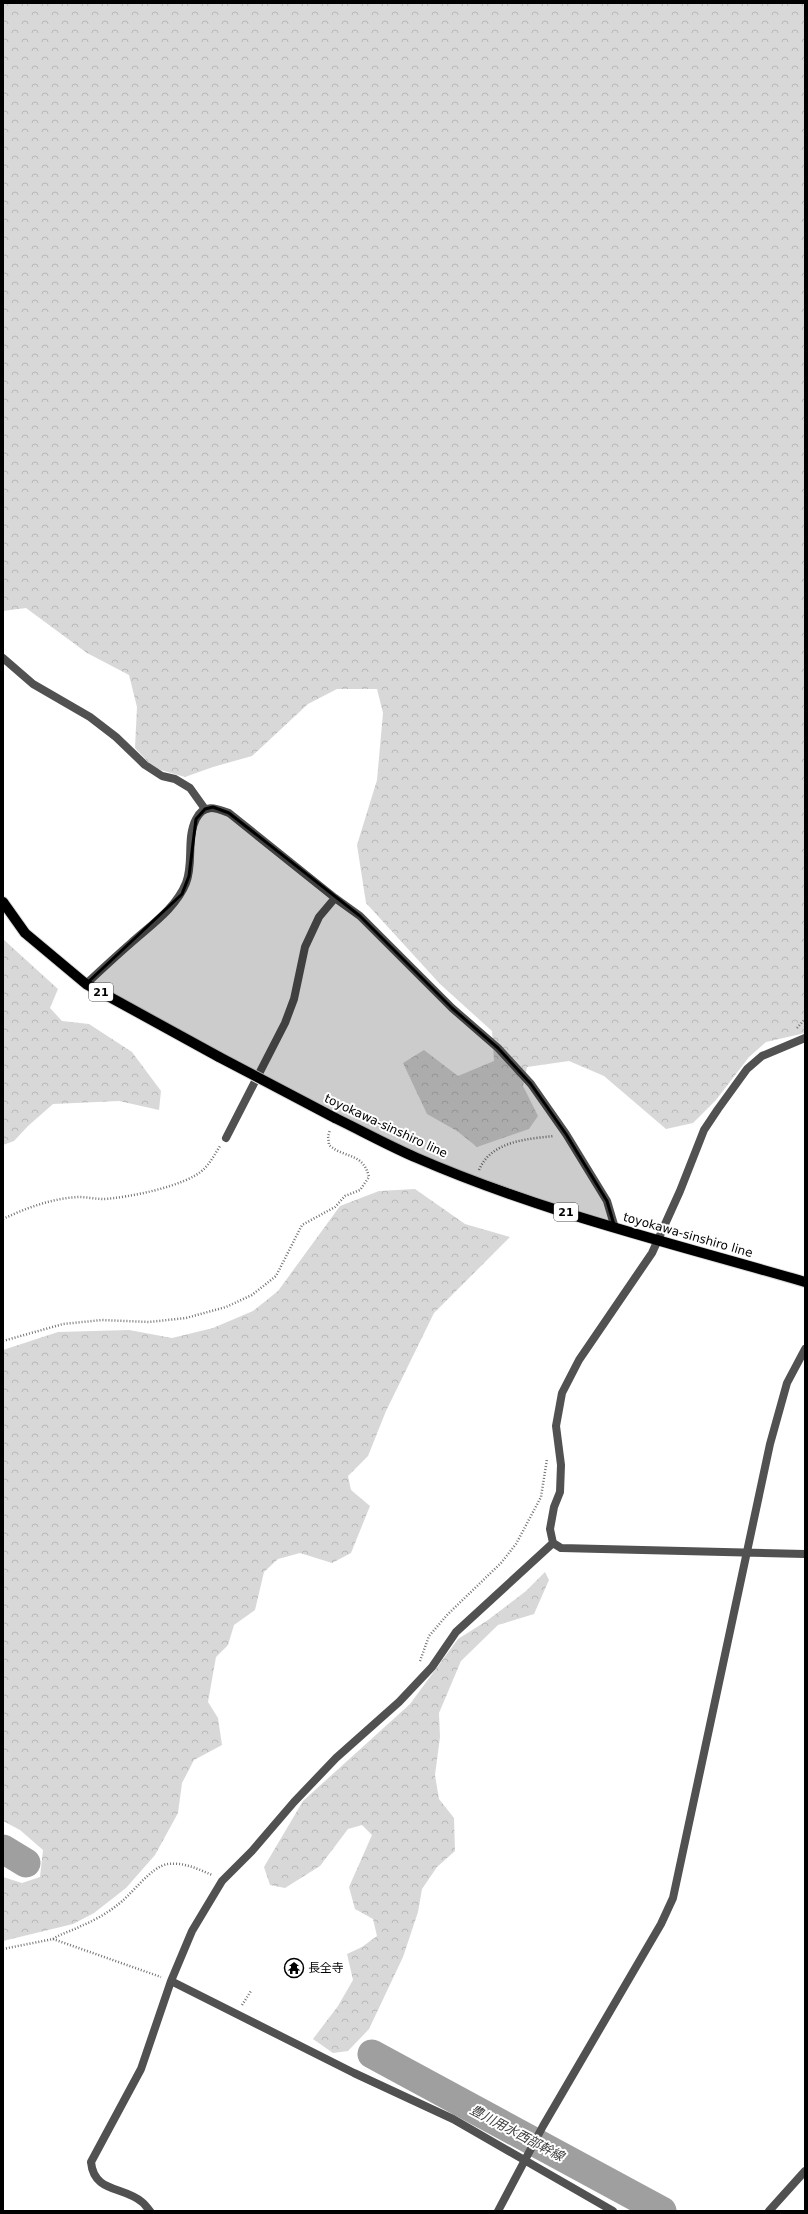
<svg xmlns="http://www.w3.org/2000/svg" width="808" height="2214" viewBox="0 0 808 2214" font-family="'DejaVu Sans','Noto Sans JP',sans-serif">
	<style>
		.forest { fill: url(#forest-crowns) }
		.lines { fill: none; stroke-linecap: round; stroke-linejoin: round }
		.river { stroke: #9f9f9f; stroke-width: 29 }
		.primary-casing { stroke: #dbdbdb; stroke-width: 12 }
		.path { stroke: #737373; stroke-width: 2.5; stroke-dasharray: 1 2; stroke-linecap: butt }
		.street { stroke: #515151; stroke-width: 8 }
		.primary { stroke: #000; stroke-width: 10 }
		.primary-bridge-casing { stroke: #dbdbdb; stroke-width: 12; stroke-linecap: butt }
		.primary-bridge { stroke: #000; stroke-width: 10 }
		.marked { fill: #000; fill-opacity: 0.2; stroke: #000; stroke-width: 3; stroke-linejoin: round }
		.labels { text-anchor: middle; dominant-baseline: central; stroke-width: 4; stroke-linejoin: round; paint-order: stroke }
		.shield { fill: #fff; stroke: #4c4c4c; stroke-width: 1 }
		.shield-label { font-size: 11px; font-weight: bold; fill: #000 }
		.street-label { font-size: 12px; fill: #000; stroke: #fff }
		.poi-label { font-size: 12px; fill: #000; stroke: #fff; text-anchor: start }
		.water-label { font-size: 13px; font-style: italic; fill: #404040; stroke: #fff }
	</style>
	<defs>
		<pattern id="forest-crowns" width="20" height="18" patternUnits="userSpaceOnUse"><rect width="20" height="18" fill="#d8d8d8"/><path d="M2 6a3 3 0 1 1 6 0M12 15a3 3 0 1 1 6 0" fill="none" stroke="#b8b8b8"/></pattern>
	</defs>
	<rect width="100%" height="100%" fill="#fff"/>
	<path class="forest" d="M3 3H805V1033L766 1042 749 1057 716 1100 693 1123 666 1129 604 1076 569 1061 527 1067 523 1086 538 1116 529 1129 477 1147 457 1131 427 1114 403 1063 424 1050 458 1076 494 1061 492 1031 440 984 366 903 357 845 377 780 383 713 377 689H337L308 704 252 756 213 767 185 777 154 768 135 748 137 707 129 675 87 653 26 608 3 611Z
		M3 939 58 989 50 1008 62 1021 89 1024 132 1052 161 1091 159 1110 119 1101 53 1104 28 1126 14 1141 3 1145Z
		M415 1189 465 1224 510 1237 434 1313 386 1411 368 1456 348 1476 351 1490 370 1506 351 1553 332 1563 300 1553 278 1559 264 1572 255 1610 234 1625 228 1645 216 1657 208 1702 218 1718 222 1745 194 1760 182 1783 178 1813 155 1855 126 1888 94 1913 73 1924 3 1941V1877L22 1883 40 1877 43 1850 20 1830 3 1821V1350L58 1332 129 1330 172 1338 213 1328 253 1311 278 1291 340 1206 379 1191Z
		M545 1572 549 1580 534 1614 498 1625 461 1661 439 1713 440 1737 435 1775 439 1799 454 1818 455 1851 437 1867 422 1889 418 1912 403 1957 369 2029 348 2051 333 2053 313 2039 338 2006 353 1980 347 1954 362 1947 377 1936 373 1919 355 1909 349 1887 372 1835 362 1825 348 1829 320 1866 285 1888 270 1885 264 1867 303 1801 410 1704 458 1639 488 1620 526 1591Z"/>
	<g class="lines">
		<path class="river" d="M3 1849 26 1863
			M372 2054 662 2211"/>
		<defs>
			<path id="primary" d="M3 902 25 933 86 984 219 1057
				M335 1118C362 1131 389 1146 417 1158 541 1212 675 1244 805 1282"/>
		</defs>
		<use href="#primary" class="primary-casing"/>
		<path class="path" d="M797 1028 805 1019
			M479 1170C491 1141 527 1139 554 1136
			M3 1219C26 1208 53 1198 79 1197 87 1197 95 1199 103 1199 127 1198 187 1186 204 1169 210 1163 215 1154 220 1146
			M3 1341 63 1324 102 1320 149 1322 186 1318 226 1307 252 1295 276 1276 302 1225 335 1207 345 1196 360 1190 369 1177C363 1152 345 1159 329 1145L328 1136 330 1130
			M420 1661 429 1636 448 1614 501 1563 516 1544 541 1497 547 1459
			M53 1939C62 1933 72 1931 81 1926 93 1921 106 1914 116 1906 131 1896 151 1866 168 1864 184 1862 198 1869 212 1875
			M3 1949 53 1939 161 1977
			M242 2005 251 1991"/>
		<path class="street" d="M3 658 33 684 90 717 116 737 145 765 162 776 175 779 190 788 205 809
			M86 984C101 970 116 956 131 943 151 925 176 908 186 883 194 863 186 838 196 819 204 803 216 808 229 813L335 898 360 916 452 1008 498 1048 531 1084 566 1134 607 1201 615 1228
			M226 1138 285 1023 294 999 305 947 319 917 335 898
			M553 1543 550 1529 554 1507 560 1492 561 1465 556 1426 562 1393 579 1360 652 1253 680 1191 704 1130 718 1109 747 1069 762 1056 805 1038
			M171 1981 354 2073 453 2119 613 2211
			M150 2211C147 2208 145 2204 142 2202 123 2186 94 2193 91 2162L141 2069 171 1981 192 1931 222 1881 252 1851 294 1802 336 1758 399 1702 432 1667 456 1632 553 1543 561 1548 805 1554
			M498 2211 543 2126 661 1924 673 1898 770 1444 787 1383 805 1349
			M769 2211 805 2171"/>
		<use href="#primary" class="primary"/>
		<defs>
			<path id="primary-bridge" d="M219 1057 335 1118"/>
		</defs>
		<use href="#primary-bridge" class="primary-bridge-casing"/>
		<use href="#primary-bridge" class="primary-bridge"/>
	</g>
	<path class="marked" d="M213 807 229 813 360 916 452 1008 498 1048 531 1084 566 1134 607 1201 615 1228 417 1158 335 1118 86 984 182 894 189 876 196 819 205 809Z"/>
	<defs>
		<symbol id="temple-ring" viewBox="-11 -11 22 22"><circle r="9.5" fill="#fff" stroke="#000" stroke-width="1.5"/><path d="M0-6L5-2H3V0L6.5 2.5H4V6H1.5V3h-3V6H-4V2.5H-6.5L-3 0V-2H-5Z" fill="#000"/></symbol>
	</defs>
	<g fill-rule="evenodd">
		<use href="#temple-ring" x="283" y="1957" width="22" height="22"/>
	</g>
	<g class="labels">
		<g class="shield">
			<rect x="89" y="983" width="24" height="18" rx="3"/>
			<rect x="554" y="1203" width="24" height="18" rx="3"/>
		</g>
		<g class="shield-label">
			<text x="101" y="992">21</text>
			<text x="566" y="1212">21</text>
		</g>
		<g class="street-label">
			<text transform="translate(386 1126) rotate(25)">toyokawa-sinshiro line</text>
			<text transform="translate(688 1235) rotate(16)">toyokawa-sinshiro line</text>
		</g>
		<g class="poi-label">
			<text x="308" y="1968">長全寺</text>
		</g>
		<g class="water-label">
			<text transform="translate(517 2133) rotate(28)">豊川用水西部幹線</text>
		</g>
	</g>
	<rect width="808" height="2214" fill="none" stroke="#000000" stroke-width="8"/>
</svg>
